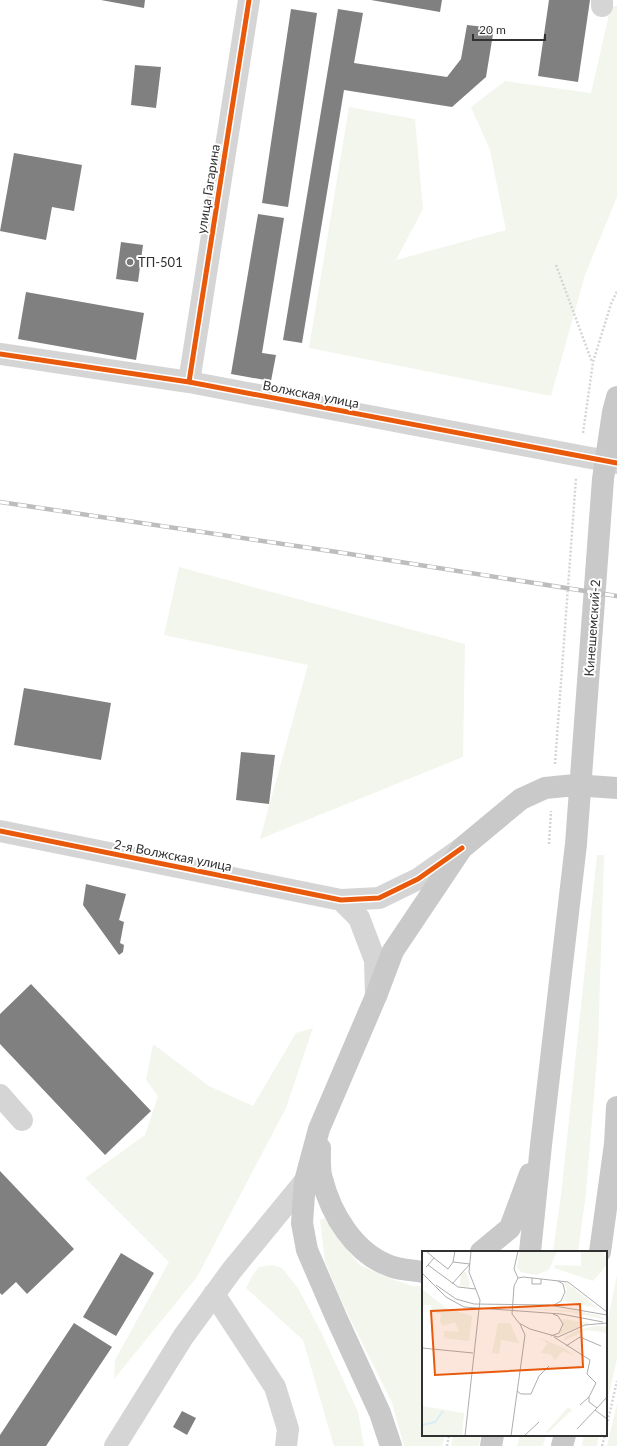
<svg xmlns="http://www.w3.org/2000/svg" width="617" height="1446" viewBox="0 0 617 1446" font-family="Lato,sans-serif">
	<style>
		.green { fill: #f3f6ed }
		.building { fill: #808080 }
		.lines { fill: none; stroke-linecap: round; stroke-linejoin: round }
		.path { stroke: #d5d5d5; stroke-width: 2.5; stroke-dasharray: 2 2; stroke-linecap: butt }
		.minor { stroke: #d5d5d5; stroke-width: 22 }
		.major { stroke: #c9c9c9; stroke-width: 22 }
		.rail-casing { stroke: #bdbdbd; stroke-width: 4.5 }
		.rail { stroke: #fff; stroke-width: 3; stroke-dasharray: 9; stroke-linecap: butt }
		.cycleway-casing { stroke: #fff; stroke-width: 8 }
		.cycleway { stroke: #e8590c; stroke-width: 5 }
		.poi-dot { fill: #797979; stroke: #fff; stroke-width: 1.5 }
		.labels { text-anchor: middle; dominant-baseline: central; stroke-width: 4; stroke-linejoin: round; paint-order: stroke }
		.street-label { font-size: 13px; fill: #313131; stroke: #fff }
		.poi-label { font-size: 13px; fill: #313131; stroke: #fff; text-anchor: start }
		.inset-river { fill: none; stroke: #d9eef4; stroke-width: 2 }
		.inset-road { fill: none; stroke: #adadad; stroke-width: 1 }
		.view { fill: #e8590c; fill-opacity: 0.15; stroke: #e8590c; stroke-width: 2 }
		.inset-edge { fill: none; stroke: #313131; stroke-width: 2 }
	</style>
	<rect width="100%" height="100%" fill="#fff"/>
	<path class="green" d="M611 6H617V197L585 275 551 396 309 348 349 107 415 119 423 209 396 260 506 230 490 150 471 107 505 81 591 93Z
		M179 567 465 644 463 757 260 839 308 665 164 635Z
		M597 855H604L598 1046 586 1193 578 1252H553L561 1195Z
		M313 1028 286 1108 197 1277 114 1379 115 1360 169 1262 85 1178 145 1135 158 1096 146 1080 153 1044 209 1086 253 1106 296 1033Z
		M325 1218 342 1244 360 1265 386 1277 412 1286H423V1435H445L442 1446H404L392 1403 340 1298 325 1261 320 1220Z
		M272 1265 282 1268 298 1288 322 1334 358 1412 364 1446H334L303 1340 246 1288 252 1276 259 1267Z
		M617 1275V1359L606 1407V1329Z
		M617 1404V1446H607Z
		M453 1435H481L479 1446H451Z
		M520 1435H546L543 1446H517Z
		M584 1435H599L597 1446H582Z"/>
	<path class="building" d="M101 0H145L144 8Z
		M371 0H442L440 12Z
		M549 0H590L578 82 538 76Z
		M291 9 317 13 288 207 262 203Z
		M338 9 363 13 354 63 447 77 461 59 467 25 494 28 486 77 452 107 344 90 302 343 283 340Z
		M135 65 161 67 156 108 131 105Z
		M14 153 82 165 74 211 52 207 46 240 0 231Z
		M258 214 284 218 262 353 276 355 271 381 231 374Z
		M121 242 143 245 138 282 116 279Z
		M26 292 144 313 136 360 18 339Z
		M24 688 111 703 101 760 14 745Z
		M241 752 275 755 269 804 236 800Z
		M86 884 126 894 119 920 124 922 120 943 124 945 123 952 119 955 83 905Z
		M31 984 151 1111 105 1155 0 1044V1014Z
		M0 1171 74 1249 27 1294 16 1282 2 1295 0 1293Z
		M121 1253 154 1273 116 1336 83 1317Z
		M74 1323 112 1347 46 1446H0V1435Z
		M182 1411 196 1418 187 1435 173 1427Z"/>
	<g class="lines">
		<path class="path" d="M556 265 592 362
			M583 433 593 362 611 304 617 291
			M555 764 576 478
			M549 844 551 811
			M606 1429 617 1381
			M447 1446 449 1435
			M602 1446 605 1435"/>
		<path class="minor" d="M602 6V0
			M0 354 189 382 617 463
			M189 382 249 0
			M0 831 341 900 379 898 418 879 462 848
			M341 900 359 918 375 960 376 996
			M0 1095 22 1120
			M214 1294 275 1387 288 1429 286 1446
			M115 1446 183 1337 232 1270 305 1181"/>
		<path class="major" d="M320 1148C320 1158 319 1170 322 1179 331 1214 354 1253 390 1266 400 1270 412 1270 423 1272
			M481 1252 510 1228 530 1174
			M530 1252 541 1145 576 844 603 479 613 412 617 397
			M600 1252 615 1144 617 1107
			M391 1446 380 1413 336 1317 307 1250 302 1223 305 1181 319 1129 376 996 393 951 462 848 521 799 545 788 575 785 617 788
			M491 1446 493 1435
			M562 1446 565 1435"/>
		<defs>
			<path id="rail" d="M0 502 337 552 617 596"/>
		</defs>
		<use href="#rail" class="rail-casing"/>
		<use href="#rail" class="rail"/>
		<defs>
			<path id="cycleway" d="M0 354 189 382 617 463
				M189 382 249 0
				M0 831 341 900 379 898 418 879 462 848"/>
		</defs>
		<use href="#cycleway" class="cycleway-casing"/>
		<use href="#cycleway" class="cycleway"/>
	</g>
	<circle class="poi-dot" cx="130" cy="262" r="4"/>
	<g class="labels">
		<g class="street-label">
			<text transform="translate(208 189) rotate(-81)">улица Гагарина</text>
			<text transform="translate(311 394) rotate(11)">Волжская улица</text>
			<text transform="translate(592 628) rotate(-86)">Кинешемский-2</text>
			<text transform="translate(173 855) rotate(11)">2-я Волжская улица</text>
		</g>
		<g class="poi-label">
			<text x="138" y="262">ТП-501</text>
		</g>
	</g>
	<g transform="translate(422 1251)">
		<rect width="185" height="185" fill="#fff"/>
		<path d="M98 0H135L127 19 114 24 99 21 95 16ZM159 0H180L185 9V14L171 30 132 17 134 14 159 15ZM44 21 48 32 47 36 38 35 39 22ZM141 31 145 32 176 57 141 50 145 39ZM0 38 24 57 50 65 47 90 22 87V80L37 81 33 71 21 75 18 71 19 63 10 61 9 54H2L0 58ZM97 57 147 59 176 64 185 69 147 61ZM141 68 148 69 168 72 136 84 141 77ZM76 72H88L97 92 79 89 77 103 70 102ZM174 75 185 76V82L165 79 141 90 143 86 155 79ZM116 86 142 97 153 105 141 100 133 109 128 103 119 102 125 92ZM0 155 42 162 40 185H0ZM146 156 150 159 126 182 124 181Z" fill="#f3f6ed"/>
		<path class="inset-river" d="M0 174 13 171 21 160"/>
		<path class="inset-road" d="M4 0 12 7 6 14M33 0 31 11 48 13M96 0 92 18 96 27M12 7 26 18 31 11M4 16 6 14 36 36 54 38M0 22 24 46 42 56 139 63 181 71M110 27V33H119V28M30 33 48 13M14 34 34 48 52 53 127 54 185 64M132 54 139 50 143 41 141 33 136 30M185 61 146 31 101 26 96 27 92 35 90 63 97 72 108 78 136 86 163 74 185 72M129 85 137 82 141 73 136 65 131 63M132 86 168 109 165 123 174 132 167 146V151L175 157 185 146M144 95 158 86 179 95M0 97 51 102M95 140 99 143H109L117 125 127 115M158 154 167 146M173 159 185 168M155 178 175 157M43 185 58 49 47 21 49 0M89 185 103 84 98 73M102 185 117 171"/>
		<path class="view" d="M158 53 161 116 13 124 9 60Z"/>
		<rect width="185" height="185" class="inset-edge"/>
	</g>
	<path d="M473 34v6h72v-6" fill="none" stroke="#313131" stroke-width="2"/>
	<text x="479" y="34" font-size="12" fill="#313131" stroke="#ffffff" stroke-width="3" paint-order="stroke">20 m</text>
</svg>
